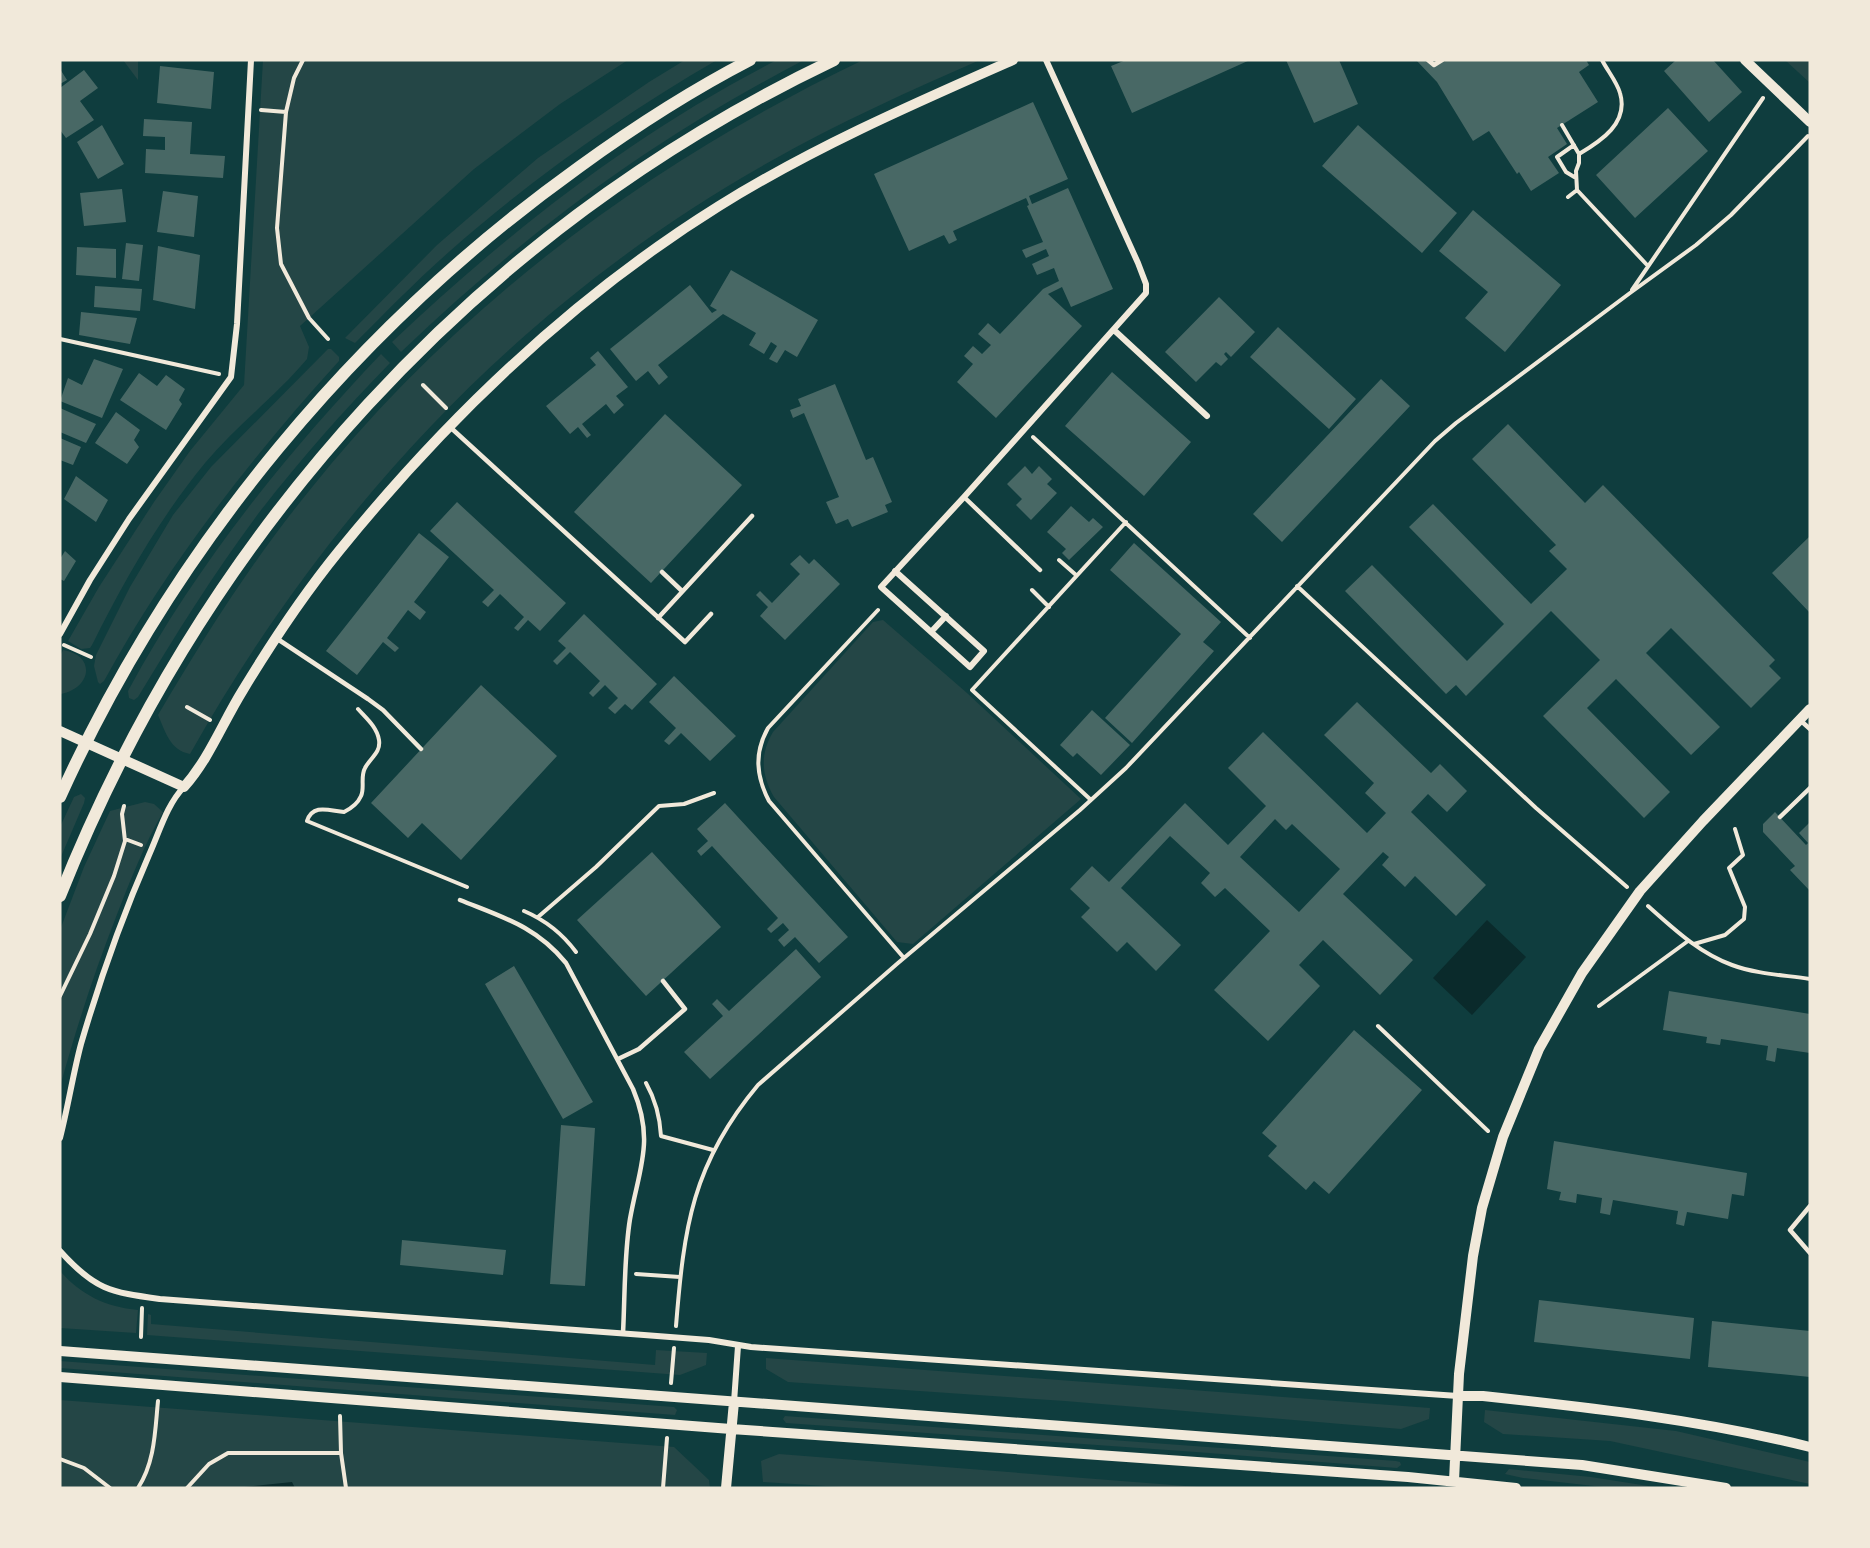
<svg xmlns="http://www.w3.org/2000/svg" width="1870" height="1548" viewBox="0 0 1870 1548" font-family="'Space Grotesk',sans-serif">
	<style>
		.green { fill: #244646 }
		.water { fill: #0a2a2b }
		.building { fill: #486865; fill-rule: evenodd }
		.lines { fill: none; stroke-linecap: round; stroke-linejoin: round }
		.path { stroke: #f1e9da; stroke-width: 4 }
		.service { stroke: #f1e9da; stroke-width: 4.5 }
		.minor { stroke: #f1e9da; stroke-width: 6 }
		.tertiary { stroke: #f1e9da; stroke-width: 10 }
		.secondary { stroke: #f1e9da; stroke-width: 12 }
	</style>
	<rect width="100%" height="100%" fill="#0f3d3e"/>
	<path class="green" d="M123 60H138V80Z
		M263 60H628L560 104 474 169 300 326 309 347 307 359C276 396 236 426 205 463 159 519 124 581 92 645L90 648 81 649 68 641 99 587 154 502 190 451 244 385Z
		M685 60H717C622 115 533 178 450 251 417 280 386 312 355 343L345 338 437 245 538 158 649 82Z
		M777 60H804C651 140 526 232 401 352L392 342C508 232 634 133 777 60Z
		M863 60H980C909 91 838 123 771 161 523 300 329 507 190 754 170 750 166 733 158 715 204 637 252 561 309 491 457 305 650 162 863 60Z
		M1785 60H1810V83Z
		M328 349H331L339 357V361C250 459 168 564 104 681L100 684 98 682 94 666 96 655 130 587 173 515 211 467Z
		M381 354 390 363C343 411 299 461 258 514 214 573 176 634 138 697L134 700 129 698 128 691C195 567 284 456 381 354Z
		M883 620 967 693 1081 799 913 944 897 942 774 797C761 774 760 754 773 732L873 622Z
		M63 650C96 655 92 688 61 694L60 656Z
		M81 794 85 798 84 803 60 859V827L74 797Z
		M145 802 154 804 163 812C144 845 130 881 116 917 94 973 76 1029 60 1087V930L84 867 110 811Z
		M60 1271C81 1295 106 1307 138 1310L136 1333 60 1328Z
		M148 1314 151 1315V1324L655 1365 656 1350 707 1353 706 1365 680 1375 147 1335Z
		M766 1358 1430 1408 1429 1419 1401 1429 1065 1401 788 1382 766 1369Z
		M60 1361 674 1407 677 1410 675 1415 60 1368Z
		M60 1400 674 1447 709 1480 710 1488H60Z
		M1485 1410 1676 1431 1810 1462V1484L1610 1441 1503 1434 1484 1422Z
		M785 1416 1396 1461 1400 1462 1401 1465 1397 1468 1196 1452 786 1423 783 1419Z
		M779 1454 1211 1488H856L763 1482 761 1461Z
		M1509 1469 1591 1477 1661 1488H1611L1523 1478 1505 1474Z"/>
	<path class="water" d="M1487 920 1526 957 1472 1015 1433 978Z
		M292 1482 295 1488H236Z"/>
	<path class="building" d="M1126 60H1250L1132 113 1111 66Z
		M1286 60H1339L1358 104 1314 123Z
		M1416 60H1586L1589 65 1579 72 1598 102 1557 128 1567 144 1548 157 1559 173 1531 191 1519 172 1517 174 1489 131 1473 141 1437 82Z
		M1676 60H1713L1742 92 1709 122 1664 71Z
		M160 66 214 72 211 109 157 103Z
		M60 69 67 80 60 84Z
		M84 70 98 88 80 101 94 120 66 138 60 130V88Z
		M1033 102 1068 179 1029 196 1032 204 1068 188 1113 289 1071 307 1062 287 1048 294 1082 326 996 418 957 382 973 364 964 356 973 346 982 354 991 345 978 334 988 323 1000 334 1043 289 1059 281 1054 268 1037 275 1032 264 1049 256 1046 249 1026 258 1022 250 1043 242 1027 206 1029 205 1027 200 1026 198 953 231 957 240 949 244 944 235 909 251 874 174Z
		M1668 108 1708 151 1635 218 1596 175Z
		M144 119 192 122 190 154 225 156 223 178 145 173 146 149 165 150V137L143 136Z
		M102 125 124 164 98 179 77 142Z
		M1358 125 1457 213 1422 253 1322 166Z
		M122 189 126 222 84 226 80 193Z
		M163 191 198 196 194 237 157 232Z
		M1473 210 1561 285 1505 352 1465 318 1488 292 1439 251Z
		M126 243 143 245 139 281 122 279Z
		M158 246 200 255 195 309 153 300Z
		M77 247 116 249V278L76 275Z
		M731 270 818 320 797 357 785 350 777 363 769 359 777 346 771 342 764 354 749 345 756 333 723 314 658 365 668 377 659 385 648 371 636 381 610 349 690 285 712 313 717 310 710 306Z
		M95 286 142 289 140 311 94 307Z
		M1219 297 1255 332 1231 357 1226 352 1224 354 1228 359 1221 366 1216 362 1196 382 1165 352Z
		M81 312 137 318 130 344 79 335Z
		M1278 327 1356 399 1329 429 1250 357Z
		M598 351 628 387 616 396 624 405 614 414 606 404 582 424 591 435 587 438 578 427 570 434 546 406 596 365 590 358Z
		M94 359 123 369 102 418 60 401 68 378 82 385Z
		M1112 372 1191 442 1144 496 1065 426Z
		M139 373 157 386 166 375 185 389 179 400 182 404 166 430 120 400Z
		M1381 379 1410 406 1282 542 1253 514Z
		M835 384 866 460 873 457 892 502 885 505 888 512 852 527 848 519 836 524 826 502 839 497 804 413 793 418 790 410 801 406 798 399Z
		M60 408 96 424 86 443 60 432Z
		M116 412 140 430 134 440 139 447 127 464 95 443Z
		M665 414 742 485 651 583 574 512Z
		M1508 424 1585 503 1603 485 1775 660 1769 666 1781 678 1751 708 1671 628 1646 653 1720 727 1691 755 1616 679 1587 708 1670 792 1644 818 1543 716 1600 660 1551 611 1466 696 1456 685 1446 694 1345 591 1372 565 1467 661 1504 624 1409 527 1433 504 1531 604 1567 569 1549 551 1556 545 1472 459Z
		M60 438 81 447 73 465 60 460Z
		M1025 466 1032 474 1039 466 1052 479 1047 484 1057 493 1031 520 1016 505 1022 499 1007 484Z
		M76 476 108 500 96 522 64 499Z
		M457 502 566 603 540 631 528 620 518 631 514 628 524 617 500 594 488 607 482 602 494 590 430 531Z
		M1071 506 1089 522 1093 518 1103 527 1069 560 1062 553 1066 549 1047 532Z
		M419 533 449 557 414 602 426 612 420 620 408 610 387 638 399 648 395 652 383 642 357 675 326 651Z
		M1810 536V613L1772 573Z
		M1134 543 1221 622 1203 642 1214 651 1132 743 1105 718 1181 634 1110 570Z
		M65 551 76 561 64 581 60 579V559Z
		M800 555 809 564 814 559 840 584 785 640 760 616 768 607 756 595 760 591 772 603 800 574 790 564Z
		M584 614 657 684 632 710 625 704 615 714 608 708 618 698 605 685 593 697 589 693 600 681 570 652 557 665 553 661 566 648 558 641Z
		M674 676 736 736 710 761 681 733 669 745 664 741 676 728 649 702Z
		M481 685 557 756 461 860 422 823 408 838 371 803Z
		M1357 702 1431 773 1440 764 1467 791 1447 812 1428 794 1411 812 1486 885 1456 916 1415 876 1405 887 1382 865 1389 857 1383 852 1343 894 1413 960 1380 995 1323 940 1299 965 1320 986 1268 1041 1214 990 1270 931 1225 888 1215 897 1201 883 1210 873 1170 836 1121 888 1181 945 1156 971 1127 942 1117 952 1081 917 1090 908 1070 889 1092 866 1109 882 1185 803 1228 845 1266 806 1228 768 1263 732 1367 833 1386 813 1365 793 1374 783 1324 735ZM1275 819 1286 830 1292 824 1340 869 1299 912 1240 857Z
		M1092 710 1130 745 1101 775 1077 753 1073 757 1060 745Z
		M725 803 848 937 819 963 795 937 784 947 778 940 789 930 783 923 771 933 767 929 778 918 712 846 701 856 697 851 708 841 697 829Z
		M1775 812 1806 845 1808 843 1799 833 1810 822V891L1790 870 1795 866 1763 832V824Z
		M652 852 721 927 646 996 577 920Z
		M796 949 821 977 710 1079 684 1052 723 1016 712 1004 717 999 729 1011Z
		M514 966 593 1102 563 1119 485 984Z
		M1669 991 1810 1014V1053L1777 1048 1775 1062 1766 1060 1768 1046 1721 1039 1720 1045 1706 1043 1707 1037 1663 1030Z
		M1354 1030 1422 1090 1329 1194 1314 1181 1306 1190 1268 1156 1277 1146 1262 1133Z
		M561 1125 595 1128 585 1286 550 1284Z
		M1554 1141 1747 1173 1744 1196 1732 1194 1728 1219 1687 1212 1684 1226 1676 1224 1678 1211 1613 1200 1610 1215 1600 1213 1602 1198 1577 1194 1576 1203 1559 1200 1561 1192 1547 1189Z
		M402 1240 506 1250 503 1275 400 1265Z
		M1539 1300 1694 1318 1690 1359 1534 1342Z
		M1712 1321 1810 1331V1377L1708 1367Z"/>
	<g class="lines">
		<path class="path" d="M303 60 294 78 286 112 277 228 281 264 309 318 328 339
			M261 110 286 112
			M1562 125 1579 154V163L1576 171 1577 190 1648 266
			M1574 145 1557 157 1566 172 1576 178
			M1579 154C1601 141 1629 123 1620 93 1617 82 1607 70 1602 60
			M1568 197 1577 190
			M1632 290 1763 98
			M60 339 219 374
			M423 385 446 408
			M1033 437 1250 638
			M1059 560 1076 575
			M1297 586 1536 808 1627 887
			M1032 590 1049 607
			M878 610 768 728C754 753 756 776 769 801L904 958
			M64 645 91 657
			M187 707 210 720
			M358 709C366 718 377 727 379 740 381 753 370 758 365 768 360 777 365 788 361 796 358 803 350 809 344 812 330 811 313 803 307 821L467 887
			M1091 800 972 690 1126 522
			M125 839 141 845
			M1648 906C1674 929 1699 953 1732 965 1756 974 1784 975 1810 979
			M524 911C545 920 562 933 576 952
			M538 917 596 867 659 806 684 804 714 793
			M1694 944 1725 935 1744 919 1745 907 1729 868 1743 855 1735 829
			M60 996 90 934 114 876 125 841 122 814 124 806
			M1599 1006 1688 941
			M1378 1026 1488 1131
			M646 1083C655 1099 660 1118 661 1136L713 1150
			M636 1274 680 1277
			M676 1326C684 1227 692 1164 758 1085L898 963 1080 810 1126 768 1435 441 1456 423 1630 293 1696 245 1731 215 1808 136
			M141 1337 142 1308
			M671 1383 674 1348
			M340 1416 341 1453 346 1488
			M60 1459 84 1468 110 1488
			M138 1488C155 1462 155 1431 158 1401
			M187 1488 209 1464 228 1453H341
			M663 1488 667 1438"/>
		<path class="service" d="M1428 60 1434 65 1442 60
			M450 427 685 642 711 614
			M964 497 1040 570
			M662 572 682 591
			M658 618 752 516
			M276 638 368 699 383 710 421 749
			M1800 720 1810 729
			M1780 817 1810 788
			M460 900C502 917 536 926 566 963L633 1089C655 1141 639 1168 630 1219 624 1256 625 1296 623 1333
			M618 1059 639 1049 685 1009 663 981
			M1810 1206 1790 1230 1810 1253"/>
		<path class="minor" d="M1114 330 1207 416
			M895 571 984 651 970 667 881 587 964 497 1146 293V284L1138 263 1046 60
			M931 632 946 616
			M60 634 90 580 129 519 231 377 237 324 251 60
			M60 1138C68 1107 73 1074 81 1044 100 979 122 917 149 855 159 833 167 804 184 787
			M60 1251C95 1290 110 1292 160 1299L644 1335 709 1340 751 1347 1458 1396
			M734 1402 738 1346"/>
		<path class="tertiary" d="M1745 60 1810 122
			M60 731 184 787C209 759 223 722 243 690 272 642 304 594 339 551 447 418 573 297 719 206 812 148 913 104 1013 60
			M60 1351 1582 1465 1726 1488
			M60 1377 731 1429 1408 1477 1516 1488
			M1458 1396H1483C1594 1408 1702 1420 1810 1447
			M1454 1481 1459 1374 1473 1256 1482 1208 1503 1137 1539 1049 1582 973 1640 891 1703 821 1810 709
			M726 1488 734 1402"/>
		<path class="secondary" d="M60 797C173 547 356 327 579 167 633 128 690 91 750 60
			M60 896C206 530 477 230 834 60"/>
	</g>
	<rect width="1870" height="1548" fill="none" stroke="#f1e9da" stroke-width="123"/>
</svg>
